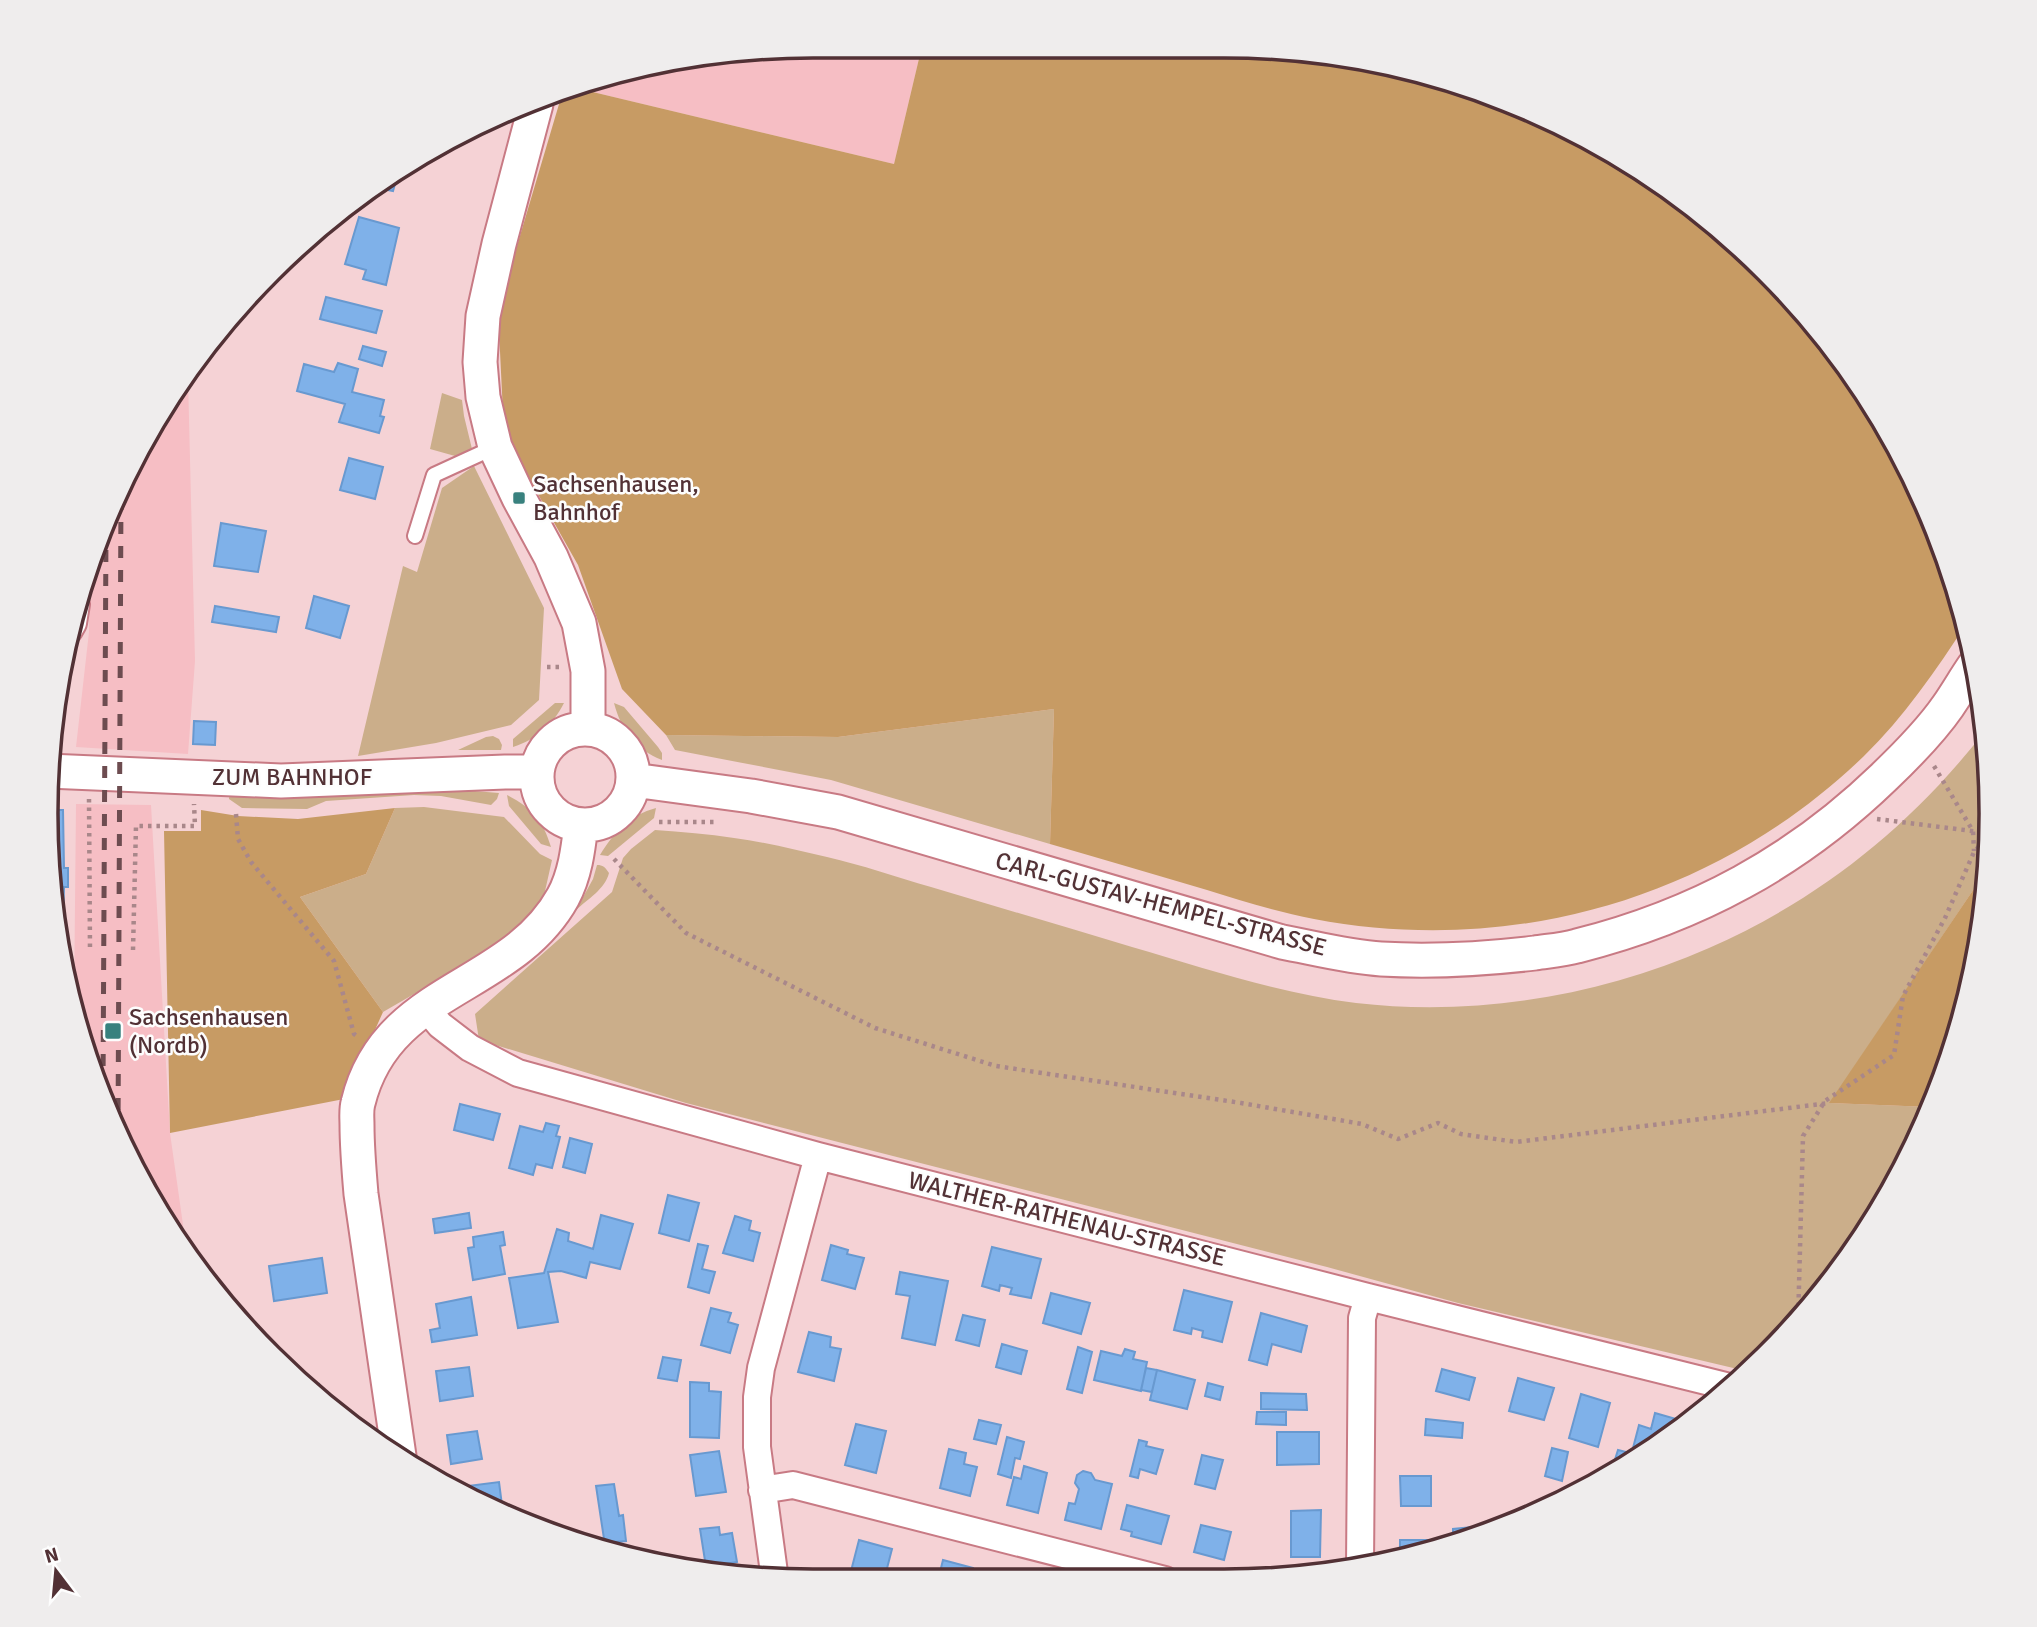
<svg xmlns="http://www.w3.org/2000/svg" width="2037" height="1627" viewBox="0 0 2037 1627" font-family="Signika,sans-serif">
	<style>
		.built { fill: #f6bec4 }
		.green { fill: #cbae8a }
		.forest { fill: #c79b64 }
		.building { fill: #7fb1e9; stroke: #6899d0; stroke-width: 2 }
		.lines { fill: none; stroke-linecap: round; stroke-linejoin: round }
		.service-casing { stroke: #c87a84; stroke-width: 18 }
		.minor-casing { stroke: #c87a84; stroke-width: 30 }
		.tertiary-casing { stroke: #c87a84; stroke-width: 37 }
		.path { stroke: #a9878a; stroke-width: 4.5; stroke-dasharray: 3.5 5; stroke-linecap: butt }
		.service { stroke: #fff; stroke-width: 14 }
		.minor { stroke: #fff; stroke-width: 26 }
		.tertiary { stroke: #fff; stroke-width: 33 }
		.rail { stroke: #6d4c50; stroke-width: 5; stroke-dasharray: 12 12; stroke-linecap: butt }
		.poi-dot { fill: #38817e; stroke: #fdfdfd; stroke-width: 2.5 }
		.labels { text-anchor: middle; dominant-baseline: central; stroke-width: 5; stroke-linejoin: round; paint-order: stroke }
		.poi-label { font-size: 24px; fill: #523135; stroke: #fdfdfd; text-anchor: start }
		.street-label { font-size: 24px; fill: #523135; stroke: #fdfdfd }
		.rim { fill: none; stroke: #523135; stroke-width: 3.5 }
	</style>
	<rect width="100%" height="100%" fill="#f5d2d5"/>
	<path class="built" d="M813 46H922L894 164 576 88 615 72Z
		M188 378 195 661 188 754 76 747 89 632V572L149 429Z
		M76 804 151 805 170 1133 187 1253 125 1154 74 1005Z"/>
	<path class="green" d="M442 393 462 400 464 416 472 449 455 456 430 449Z
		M474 466 544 608 539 700 511 725 436 743 358 756 403 566 417 572 442 488Z
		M555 703H564C552 726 537 739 513 747V739Z
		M614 703 624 707 658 747 662 753V760C636 750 621 730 614 703Z
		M1054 709 1050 844 831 780 675 750 666 735 838 737Z
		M1985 731 1990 763 1986 871 1830 1103 1930 1107 1889 1197 1801 1320 1746 1371 1458 1303 1327 1267 686 1103 479 1040 475 1014 612 892 623 858 631 849 655 830C682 832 708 834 734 838 765 842 796 850 827 857 862 865 896 877 931 887 998 907 1065 927 1132 947 1205 968 1280 994 1356 1003 1475 1017 1600 996 1709 948 1820 899 1910 827 1985 731Z
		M493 736 499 739 502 745 501 750H458L486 737Z
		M424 787 499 793 497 799 491 805 441 796 414 795 326 801 307 809 242 808 229 799 230 789Z
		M507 795C532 808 543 820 551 847L541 844 509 806Z
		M424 807 504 817 540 854 552 860 543 900 511 938 383 1012 300 897 366 874 395 808Z
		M656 808 654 818 608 856 600 855C614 832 630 815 656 808Z
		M597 865C603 865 605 867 609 873 605 889 588 899 576 910L593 879Z"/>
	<path class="forest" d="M922 46 1274 47 1374 60 1517 104 1650 175 1730 236 1833 346 1912 473 1965 614 1967 623C1936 670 1904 717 1864 756 1717 898 1514 957 1314 919 1278 912 1242 901 1207 890 1155 875 1103 859 1050 844L1054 709 838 737 666 735 622 689 578 565 504 434 498 310 562 94 576 88 894 164Z
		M395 808 366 874 300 897 383 1012 344 1099 170 1133 164 831H201V810L238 816 298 819Z
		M1986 871 1985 913 1951 1060 1930 1107 1829 1103Z"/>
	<path class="building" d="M398 173 393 191 378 188Z
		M359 217 399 228 386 285 363 279 366 270 345 264Z
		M326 297 382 311 376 333 320 319Z
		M363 346 386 352 382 366 359 359Z
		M338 363 358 369 352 392 384 400 380 416 384 417 379 433 339 422 345 404 297 391 304 364 334 372Z
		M349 458 383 467 375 499 340 490Z
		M221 523 266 531 258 572 214 566Z
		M314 596 349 606 340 638 306 628Z
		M215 606 279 617 276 632 212 622Z
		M194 721 216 722 215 745 193 744Z
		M50 807 56 810H63L64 868H68V887H64L63 926 58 927Z
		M460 1104 500 1114 493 1140 454 1130Z
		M546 1123 559 1126 556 1136 560 1137 552 1168 536 1164 533 1175 509 1168 520 1126 543 1132Z
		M570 1138 592 1144 585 1173 563 1167Z
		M668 1195 699 1203 689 1241 659 1233Z
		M469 1213 471 1228 435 1233 433 1219Z
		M601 1215 633 1224 620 1269 590 1262 586 1278 561 1271 548 1272 558 1322 518 1328 509 1278 544 1273 557 1229 569 1233 568 1241 593 1249Z
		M735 1216 751 1221 749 1230 760 1233 753 1261 723 1253Z
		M503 1232 505 1245 500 1246 505 1274 473 1280 468 1248 474 1247 473 1237Z
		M698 1244 708 1246 702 1269 715 1272 709 1293 688 1287Z
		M831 1245 848 1250 847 1254 864 1258 855 1289 822 1280Z
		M992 1247 1041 1259 1031 1298 1010 1294 1012 1288 1000 1285 999 1291 982 1286Z
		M322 1258 327 1293 274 1301 269 1266Z
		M900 1272 948 1281 935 1345 902 1338 910 1296 896 1294Z
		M1184 1290 1232 1302 1222 1342 1202 1337 1203 1331 1192 1328 1191 1334 1174 1330Z
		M1051 1293 1090 1303 1081 1334 1043 1323Z
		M471 1297 477 1335 432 1342 430 1330 440 1328 436 1304Z
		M711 1308 731 1313 728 1322 738 1325 730 1353 701 1345Z
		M1261 1313 1307 1326 1301 1352 1272 1344 1267 1365 1249 1360Z
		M963 1315 985 1320 979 1346 956 1340Z
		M809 1332 831 1337 830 1347 841 1349 834 1381 798 1372Z
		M1002 1344 1027 1351 1021 1374 996 1367Z
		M1078 1347 1092 1352 1082 1393 1067 1389Z
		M1125 1349 1135 1352 1133 1359 1147 1362 1141 1391 1094 1380 1101 1351 1122 1356Z
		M663 1357 681 1360 677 1381 658 1378Z
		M469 1367 473 1396 440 1401 436 1371Z
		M1146 1368 1157 1370 1152 1392 1141 1390Z
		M1442 1369 1475 1378 1469 1400 1436 1391Z
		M1157 1370 1195 1380 1187 1409 1150 1400Z
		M1518 1378 1554 1388 1544 1420 1509 1411Z
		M690 1382 709 1383V1391L721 1392 719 1438 690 1437Z
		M1208 1383 1223 1387 1220 1400 1205 1396Z
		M319 1384 321 1397 326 1400V1403L309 1386Z
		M1261 1393 1306 1394 1307 1410 1261 1409Z
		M1581 1394 1610 1403 1598 1447 1569 1438Z
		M1257 1412H1286V1425L1256 1424Z
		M1655 1413 1690 1423 1645 1451 1633 1448 1639 1425 1651 1429Z
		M1426 1419 1463 1423 1462 1438 1425 1435Z
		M979 1420 1001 1425 996 1444 974 1439Z
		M856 1424 886 1431 876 1473 845 1465Z
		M477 1431 482 1459 451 1464 447 1435Z
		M1277 1432H1319V1464L1277 1465Z
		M1007 1437 1024 1442 1020 1459 1015 1458 1011 1478 998 1474Z
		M1139 1440 1147 1442 1146 1446 1163 1450 1156 1474 1140 1469 1138 1478 1130 1476Z
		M1552 1448 1568 1452 1562 1481 1545 1476Z
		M949 1449 966 1453 964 1464 977 1467 970 1496 940 1488Z
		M1618 1450 1630 1453 1628 1462 1611 1472Z
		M719 1451 726 1492 696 1496 690 1455Z
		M1202 1455 1223 1460 1215 1489 1195 1484Z
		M1024 1466 1047 1473 1038 1513 1007 1505 1014 1477 1021 1479Z
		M1083 1471 1091 1473 1095 1480 1112 1484 1101 1529 1065 1520 1069 1503 1075 1504 1079 1489 1075 1483 1077 1475Z
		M1400 1476H1431V1506H1401Z
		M499 1482 503 1513 474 1502 453 1488Z
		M614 1484 619 1516 623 1515 626 1541 616 1542 618 1556 606 1552 596 1486Z
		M1127 1505 1169 1516 1161 1544 1131 1536 1132 1532 1121 1529Z
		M1321 1510 1320 1557H1291V1511Z
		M1201 1525 1231 1532 1224 1560 1194 1552Z
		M719 1527 720 1535 732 1533 737 1562 706 1567 700 1529Z
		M1472 1527V1531L1489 1530 1453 1544V1529Z
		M859 1540 892 1549 884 1580 851 1571Z
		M1400 1540H1430L1431 1552 1400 1559Z
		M943 1560 973 1568 970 1580H938Z"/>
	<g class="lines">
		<defs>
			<path id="service" d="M415 536 434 475 495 447"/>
			<path id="minor" d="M69 630 73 623 76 604
				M425 1007 440 1025 470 1048 518 1073 818 1156 1368 1297 1730 1387
				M762 1490 793 1485 1165 1580
				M1360 1566 1362 1318 1368 1297
				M775 1580 757 1447V1397L761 1368 818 1156"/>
			<path id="tertiary" d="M536 104 499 244 483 316 480 362 483 397 495 447 519 498 551 557 579 623 588 671V729
				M537 777a48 48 0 1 1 96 0a48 48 0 1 1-96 0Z
				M48 771 281 781 505 772H537
				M633 780 751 796 838 812 1282 942C1314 948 1348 957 1381 959 1433 962 1484 959 1535 953 1548 951 1563 950 1577 946 1696 916 1796 862 1884 777 1907 755 1930 732 1948 706 1957 693 1965 679 1974 666
				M399 1456 361 1194C359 1171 357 1148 357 1125 357 1118 356 1110 358 1103 386 986 511 991 563 897 575 875 578 850 581 825"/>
		</defs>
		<use href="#service" class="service-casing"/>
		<use href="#minor" class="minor-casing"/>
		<use href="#tertiary" class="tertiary-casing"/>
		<path class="path" d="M547 667H560
			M1934 766 1973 831 1974 851
			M89 799 90 950
			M236 814 238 839 251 862 334 961 354 1034 358 1037
			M1877 819 1988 833
			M659 822H717
			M614 859 686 933 875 1028 996 1066 1241 1103 1362 1124 1398 1139 1438 1123 1461 1134 1516 1142 1829 1103
			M133 950 136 826H195L194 804
			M1798 1323 1803 1136 1825 1101 1894 1055 1903 996 1945 918 1974 852 1987 837"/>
		<use href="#service" class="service"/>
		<use href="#minor" class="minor"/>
		<use href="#tertiary" class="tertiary"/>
		<path class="rail" d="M103 1090 106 531
			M118 1134 121 495"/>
	</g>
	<g class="poi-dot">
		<rect x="512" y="491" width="14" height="14" rx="3.5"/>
		<rect x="104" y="1022" width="18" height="18" rx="3.5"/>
	</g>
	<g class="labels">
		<g class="poi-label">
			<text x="533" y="484">Sachsenhausen,<tspan x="533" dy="28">Bahnhof</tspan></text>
			<text x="129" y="1017">Sachsenhausen<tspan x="129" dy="28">(Nordb)</tspan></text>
		</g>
		<g class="street-label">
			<text x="292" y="777">ZUM BAHNHOF</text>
			<text transform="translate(1161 904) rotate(15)">CARL-GUSTAV-HEMPEL-STRASSE</text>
			<text transform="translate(1067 1219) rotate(14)">WALTHER-RATHENAU-STRASSE</text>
		</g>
	</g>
	<path d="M0 0H2037V1627H0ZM813 58H1224A755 755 0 0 1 1979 813V814A755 755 0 0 1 1224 1569H813A755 755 0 0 1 58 814V813A755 755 0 0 1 813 58Z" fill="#efeded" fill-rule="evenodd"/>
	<path class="rim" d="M813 58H1224A755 755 0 0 1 1979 813V814A755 755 0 0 1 1224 1569H813A755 755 0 0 1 58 814V813A755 755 0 0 1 813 58Z"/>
	<g transform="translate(56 1571) rotate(344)" stroke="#fdfdfd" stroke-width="5" paint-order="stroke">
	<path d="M0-5L12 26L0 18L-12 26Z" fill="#523135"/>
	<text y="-10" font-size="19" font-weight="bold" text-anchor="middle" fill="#523135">N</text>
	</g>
</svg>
